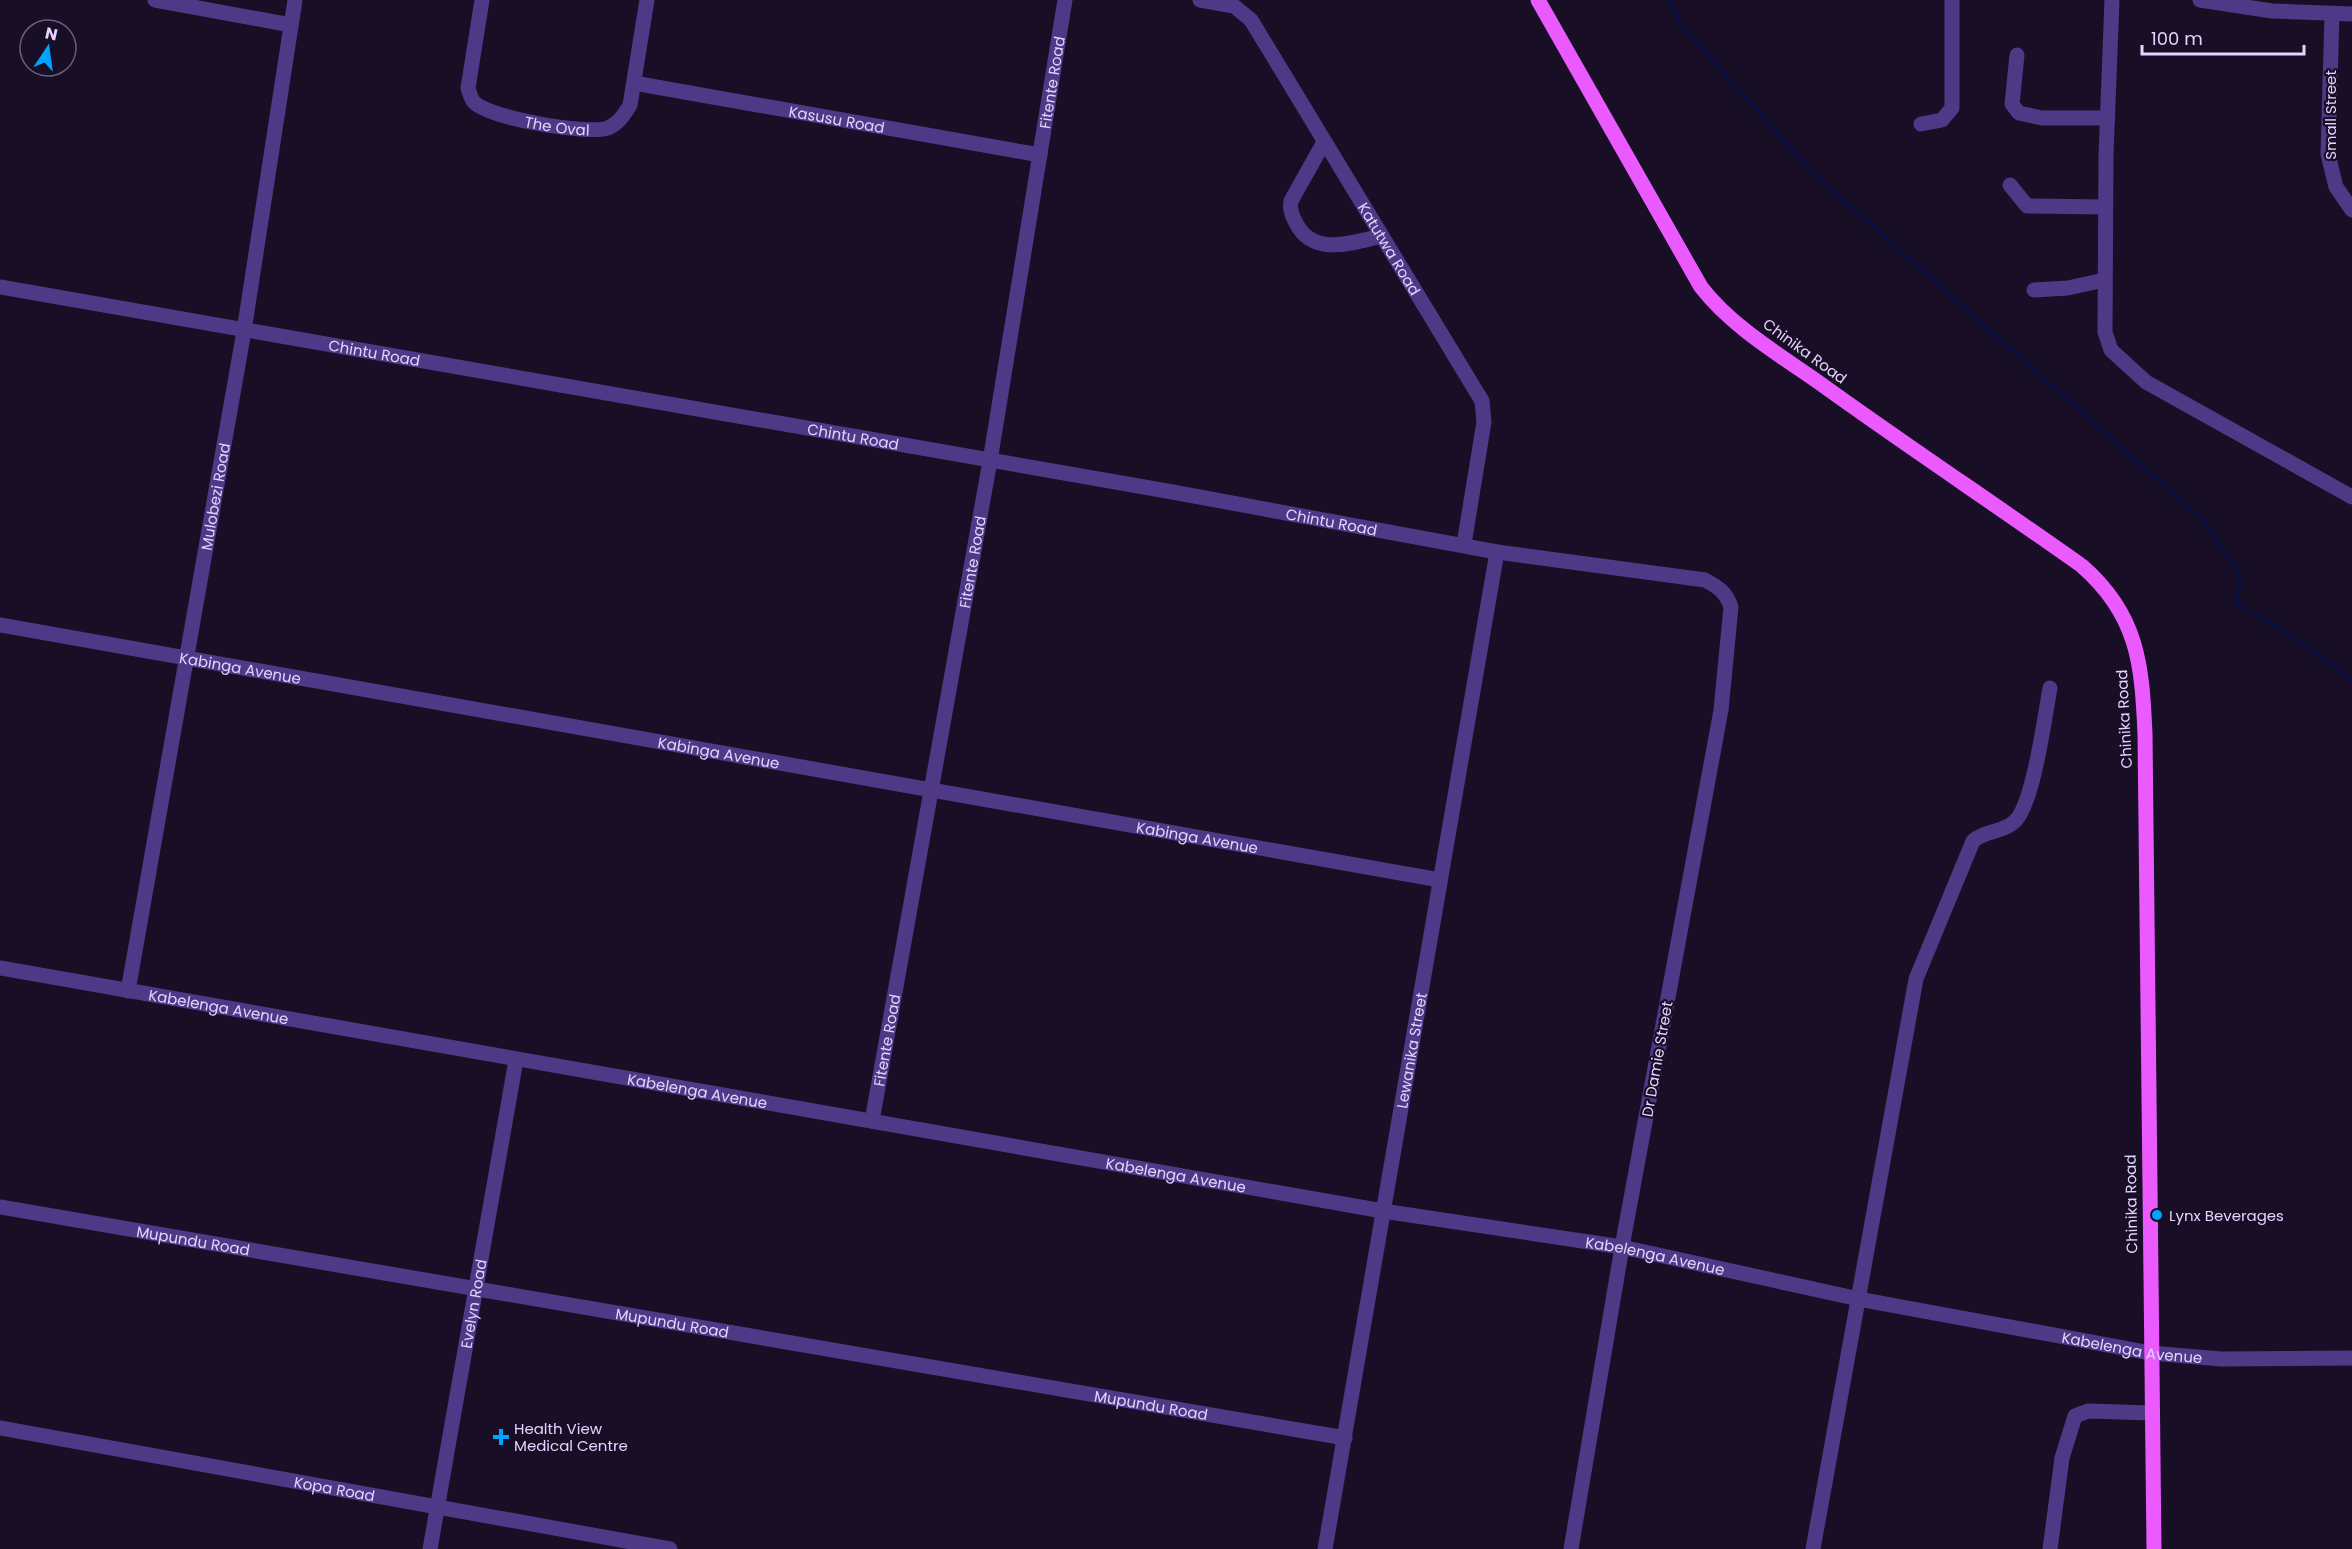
<svg xmlns="http://www.w3.org/2000/svg" width="2352" height="1549" viewBox="0 0 2352 1549" font-family="Poppins,sans-serif">
	<style>
		.lines { fill: none; stroke-linecap: round; stroke-linejoin: round }
		.stream { stroke: #080f45; stroke-width: 3 }
		.minor { stroke: #4f3886; stroke-width: 15 }
		.major { stroke: #eb5aff; stroke-width: 15 }
		.poi-dot { fill: #00a4fe; stroke: #180e26; stroke-width: 2 }
		.labels { text-anchor: middle; dominant-baseline: central; stroke-width: 4.5; stroke-linejoin: round; paint-order: stroke }
		.street-label { font-size: 15px; fill: #e3d3ff; stroke: #180e26 }
		.poi-label { font-size: 15px; fill: #e3d3ff; stroke: #180e26; text-anchor: start }
	</style>
	<rect width="100%" height="100%" fill="#180e26"/>
	<g class="lines">
		<path class="stream" d="M1669 0 1682 26 1813 173 2203 520 2240 574 2237 604 2302 642 2352 681"/>
		<g class="minor">
			<path d="M155 0 291 25"/>
			<path id="s1" d="M482 0 468 88C469 91 471 98 473 101 486 118 588 135 608 128 619 123 624 115 630 105L647 0"/>
			<path id="s2" d="M1200 0 1234 6 1251 20 1482 401 1484 422 1464 544"/>
			<path d="M2112 0 2106 155 2105 332 2111 350 2146 382 2352 497"/>
			<path d="M2200 0 2272 11 2352 14"/>
			<path d="M2332 14 2328 154 2336 187 2352 210"/>
			<path d="M2017 55 2012 104 2019 113 2042 118H2108"/>
			<path id="s3" d="M634 83 1040 155"/>
			<path d="M1921 124 1942 120 1952 108V0"/>
			<path d="M1324 142 1291 201C1289 209 1292 216 1296 223 1313 257 1352 243 1381 236"/>
			<path d="M2010 185 2027 206 2105 207"/>
			<path id="s4" d="M0 287 1167 491 1497 552 1705 580C1718 587 1726 592 1731 607L1721 710 1622 1247 1571 1549"/>
			<path d="M2034 290 2068 288 2104 280"/>
			<path id="s5" d="M0 625 1440 880"/>
			<path id="s6" d="M0 968 1383 1211 1622 1247 1859 1299 2151 1353 2221 1359 2352 1358"/>
			<path id="s7" d="M128 991 244 331 295 0"/>
			<path id="s8" d="M872 1121 990 461 1065 0"/>
			<path id="s9" d="M0 1207 1345 1438"/>
			<path id="s10" d="M0 1428 670 1549"/>
			<path id="s11" d="M430 1549 516 1060"/>
			<path id="s12" d="M1325 1549 1497 552"/>
			<path d="M1813 1549 1916 979 1973 841C1985 830 2002 833 2014 822 2033 807 2045 715 2050 688"/>
			<path d="M2050 1549 2062 1458 2075 1416 2088 1411 2152 1413"/>
		</g>
		<path class="major" d="M1538 0 1701 287C1733 328 1780 355 1821 384 1907 446 1996 505 2082 566 2138 615 2142 664 2145 734L2154 1549"/>
	</g>
	<g class="poi-dot">
		<circle cx="2157" cy="1215" r="6"/>
		<path d="M498 1428h6v6h6v6h-6v6h-6v-6h-6v-6h6z"/>
	</g>
	<g class="labels">
		<g class="street-label">
			<text stroke="none"><textPath href="#s8" startOffset="1054">Fitente Road</textPath></text>
			<text transform="translate(2330 115) rotate(-90)">Small Street</text>
			<text stroke="none"><textPath href="#s3" startOffset="206">Kasusu Road</textPath></text>
			<text stroke="none"><textPath href="#s1" startOffset="192">The Oval</textPath></text>
			<text stroke="none"><textPath href="#s2" startOffset="324">Katutwa Road</textPath></text>
			<text transform="translate(1805 351) rotate(36)">Chinika Road</text>
			<text stroke="none"><textPath href="#s4" startOffset="380">Chintu Road</textPath></text>
			<text stroke="none"><textPath href="#s4" startOffset="866">Chintu Road</textPath></text>
			<text stroke="none"><textPath href="#s7" startOffset="502">Mulobezi Road</textPath></text>
			<text stroke="none"><textPath href="#s4" startOffset="1352">Chintu Road</textPath></text>
			<text stroke="none"><textPath href="#s8" startOffset="568">Fitente Road</textPath></text>
			<text stroke="none"><textPath href="#s5" startOffset="244">Kabinga Avenue</textPath></text>
			<text transform="translate(2124 719) rotate(-93)">Chinika Road</text>
			<text stroke="none"><textPath href="#s5" startOffset="730">Kabinga Avenue</textPath></text>
			<text stroke="none"><textPath href="#s5" startOffset="1216">Kabinga Avenue</textPath></text>
			<text stroke="none"><textPath href="#s6" startOffset="222">Kabelenga Avenue</textPath></text>
			<text stroke="none"><textPath href="#s8" startOffset="82">Fitente Road</textPath></text>
			<text stroke="none"><textPath href="#s12" startOffset="506">Lewanika Street</textPath></text>
			<text transform="translate(1657 1059) rotate(-80)">Dr Damie Street</text>
			<text stroke="none"><textPath href="#s6" startOffset="708">Kabelenga Avenue</textPath></text>
			<text stroke="none"><textPath href="#s6" startOffset="1194">Kabelenga Avenue</textPath></text>
			<text transform="translate(2131 1204) rotate(-91)">Chinika Road</text>
			<text stroke="none"><textPath href="#s9" startOffset="196">Mupundu Road</textPath></text>
			<text stroke="none"><textPath href="#s6" startOffset="1680">Kabelenga Avenue</textPath></text>
			<text stroke="none"><textPath href="#s11" startOffset="249">Evelyn Road</textPath></text>
			<text stroke="none"><textPath href="#s9" startOffset="682">Mupundu Road</textPath></text>
			<text stroke="none"><textPath href="#s6" startOffset="2166">Kabelenga Avenue</textPath></text>
			<text stroke="none"><textPath href="#s9" startOffset="1168">Mupundu Road</textPath></text>
			<text stroke="none"><textPath href="#s10" startOffset="340">Kopa Road</textPath></text>
		</g>
		<g class="poi-label">
			<text x="2169" y="1215">Lynx Beverages</text>
			<text x="514" y="1428">Health View<tspan x="514" dy="17">Medical Centre</tspan></text>
		</g>
	</g>
	<g transform="translate(48 48) rotate(13)"><circle r="28" fill="#180e26" stroke="#695d7d" stroke-width="1.5"/>
	<path d="M0-4.5L10 22L0 15L-10 22Z" fill="#00a4fe"/>
	<text y="-9" font-size="16" font-weight="bold" text-anchor="middle" fill="#e3d3ff">N</text>
	</g>
	<path d="M2142 45v9h162v-9" fill="none" stroke="#e3d3ff" stroke-width="3"/>
	<text x="2151" y="45" font-size="18" fill="#e3d3ff" stroke="#180e26" stroke-width="4.5" paint-order="stroke">100 m</text>
</svg>
